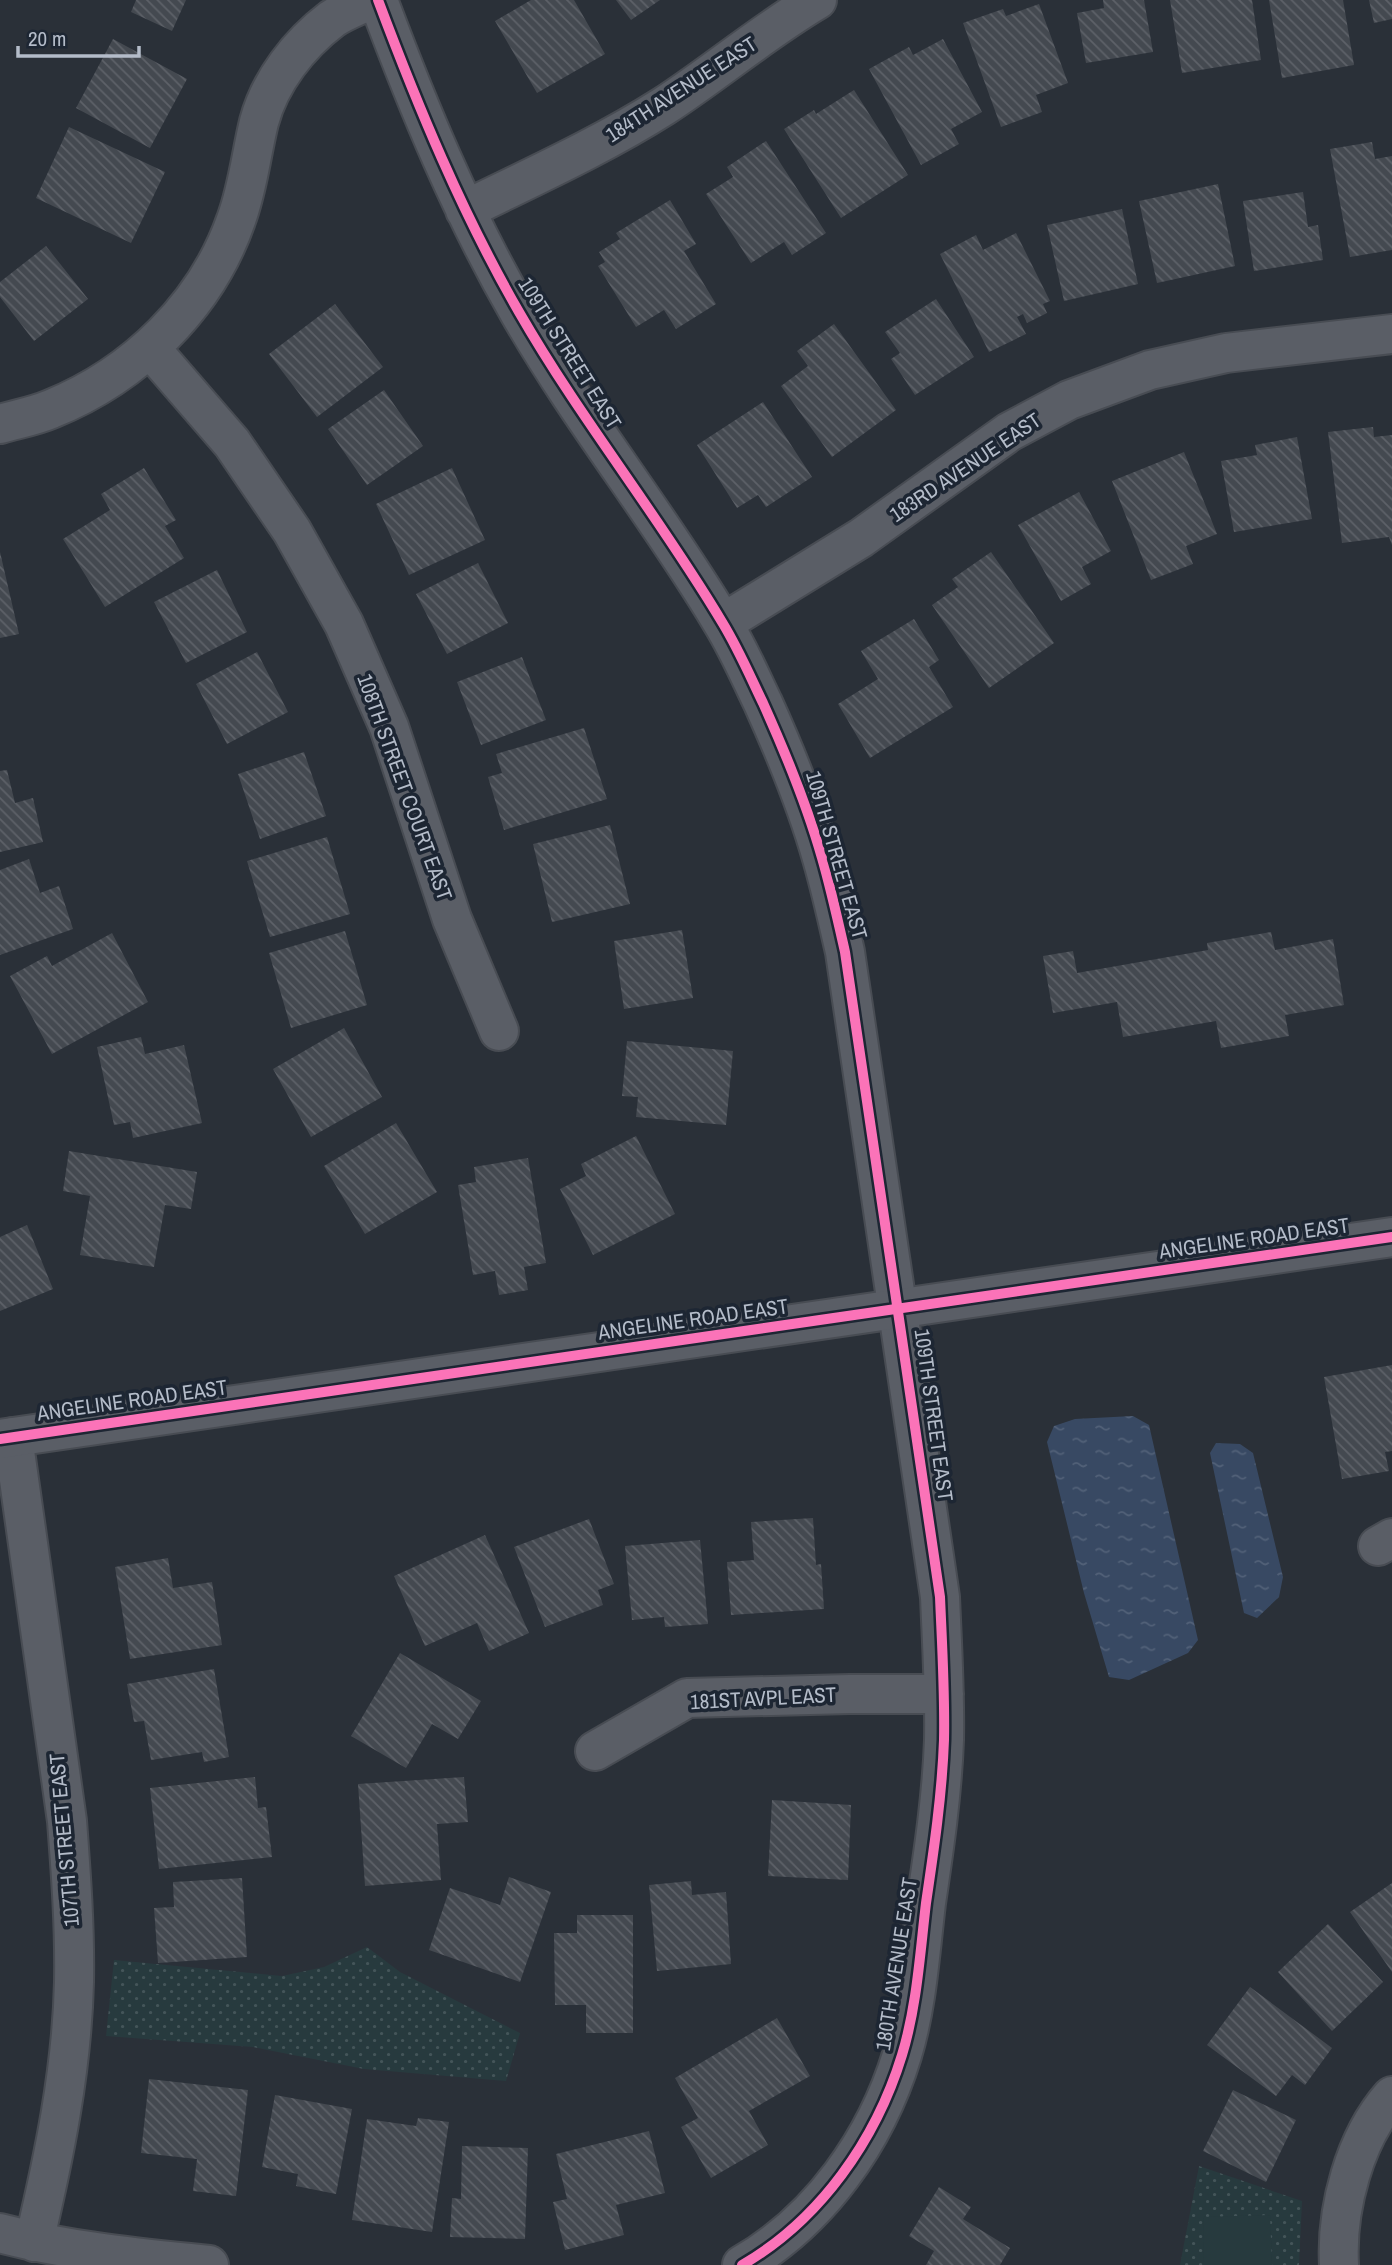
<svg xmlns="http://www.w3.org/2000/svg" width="1392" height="2265" viewBox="0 0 1392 2265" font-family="'Archivo Narrow',sans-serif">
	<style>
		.park { fill: url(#park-dots) }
		.pitch { fill: #273a3e }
		.water { fill: url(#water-ripples) }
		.building { fill: url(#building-back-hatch) }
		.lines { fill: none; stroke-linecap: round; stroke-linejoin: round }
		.minor-casing { stroke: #484c53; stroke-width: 42 }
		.tertiary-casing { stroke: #484c53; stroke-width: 42 }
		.minor { stroke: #5a5e66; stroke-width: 38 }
		.tertiary { stroke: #5a5e66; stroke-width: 38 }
		.cycleway-casing { stroke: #1d2633; stroke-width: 15 }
		.cycleway { stroke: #fb73b8; stroke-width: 10 }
		.labels { text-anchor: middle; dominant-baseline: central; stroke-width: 7; stroke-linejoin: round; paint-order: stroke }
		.street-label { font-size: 21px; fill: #b4bcc9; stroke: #1d2633 }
	</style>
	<defs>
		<pattern id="park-dots" width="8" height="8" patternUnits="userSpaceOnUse" patternTransform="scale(1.75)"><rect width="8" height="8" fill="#273a3e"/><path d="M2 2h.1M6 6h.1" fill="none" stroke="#445559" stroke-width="1.8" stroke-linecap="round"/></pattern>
		<pattern id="water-ripples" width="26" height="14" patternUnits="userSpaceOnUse" patternTransform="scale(1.75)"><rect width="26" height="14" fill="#384963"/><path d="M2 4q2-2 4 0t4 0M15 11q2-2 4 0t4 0" fill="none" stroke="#526178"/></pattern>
		<pattern id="building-back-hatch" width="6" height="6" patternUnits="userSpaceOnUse" patternTransform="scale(1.75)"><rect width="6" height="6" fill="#444950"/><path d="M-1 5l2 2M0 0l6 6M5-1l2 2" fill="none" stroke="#5d6168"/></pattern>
	</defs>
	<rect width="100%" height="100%" fill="#2a3038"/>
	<path class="park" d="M367 1947 400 1972 520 2033 506 2081 364 2069 253 2047 106 2036 114 1960 282 1976 324 1967Z
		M1199 2166 1302 2201 1299 2265H1180Z"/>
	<path class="pitch" d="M1270 2215 1272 2265H1204L1203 2217Z"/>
	<path class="water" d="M1133 1416 1149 1425 1198 1640 1188 1653 1129 1680 1109 1677 1084 1593 1047 1442 1054 1426 1075 1419Z
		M1216 1443 1240 1444 1253 1453 1283 1577 1279 1597 1257 1618 1244 1613 1210 1453Z"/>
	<path class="building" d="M136 0H186L172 31 131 12Z
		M531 0H574L605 54 537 93 495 21Z
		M616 0H660L631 20Z
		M1103 0H1144L1153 52 1086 63 1077 13 1104 8Z
		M1170 0H1252L1261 60 1182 73Z
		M1269 0H1343L1354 65 1282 78Z
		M1369 0H1392V19L1374 23Z
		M1039 4 1068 83 1036 95 1042 112 1001 127 963 23 1003 9 1006 16Z
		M113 39 187 79 150 148 76 108Z
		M943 39 982 112 951 129 959 144 921 165 869 69 909 47 913 55Z
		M854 90 908 175 841 218 784 129 814 110 816 114Z
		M69 127 165 172 131 243 36 198Z
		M766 141 826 233 792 255 784 242 751 263 706 194 733 177 727 167Z
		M1372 142 1375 159 1392 156V250L1350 257 1330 149Z
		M1218 184 1235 266 1157 283 1139 201Z
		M1303 192 1308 227 1318 225 1323 260 1254 271 1243 201Z
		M670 200 696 244 684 251 716 304 676 329 664 310 636 327 598 266 605 262 599 252 620 239 616 233Z
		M1122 209 1138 284 1064 301 1047 225Z
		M1016 233 1050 301 1043 304 1047 313 1027 323 1023 314 1017 317 1026 334 989 352 940 254 976 235 983 250Z
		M46 246 88 299 34 341 0 297V282Z
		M936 299 974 357 915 395 891 359 900 353 885 332Z
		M335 304 383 367 317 417 269 354Z
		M834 324 896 410 832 457 781 386 808 366 797 351Z
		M384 390 423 446 367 485 328 429Z
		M763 402 812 477 766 507 758 495 737 508 697 445Z
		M1373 427 1374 437 1392 435V545L1389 537 1342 543 1328 432Z
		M1297 437 1312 519 1234 532 1221 461 1257 455 1255 445Z
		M1184 452 1217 534 1186 546 1193 564 1151 580 1112 481Z
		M144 468 176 520 165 526 184 558 105 607 63 539 110 510 101 494Z
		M452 468 485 540 409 575 376 504Z
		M1079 492 1111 551 1082 567 1091 584 1061 601 1018 525Z
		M0 552 19 634 0 638Z
		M991 552 1054 643 989 688 932 605 958 587 952 579Z
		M478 563 508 623 447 654 416 594Z
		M217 570 247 632 186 663 154 602Z
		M914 619 939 660 929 667 953 707 870 758 838 704 878 679 861 651Z
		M257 652 288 712 227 744 196 684Z
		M522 657 546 720 481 745 457 682Z
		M584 728 607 799 504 830 488 777 502 773 496 754Z
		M304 752 326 816 260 839 238 774Z
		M7 770 15 803 33 798 43 842 0 852V771Z
		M610 825 630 904 552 922 533 844Z
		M327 837 350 914 270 937 247 861Z
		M29 859 40 893 59 886 73 929 0 955V870Z
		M682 930 693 998 624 1009 614 941Z
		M345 931 367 1005 291 1028 269 953Z
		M1271 932 1275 950 1333 939 1344 1005 1285 1015 1289 1036 1221 1048 1216 1021 1123 1037 1117 1002 1053 1013 1043 956 1073 951 1077 973 1208 950 1207 943Z
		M112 933 148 1002 52 1054 10 976 47 956 52 966Z
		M344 1028 382 1097 311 1137 273 1069Z
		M141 1037 145 1054 184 1045 202 1123 133 1138 130 1122 114 1125 97 1047Z
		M627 1041 733 1051 726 1125 636 1117 638 1097 622 1096Z
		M396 1123 437 1192 365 1234 324 1166Z
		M636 1136 675 1214 593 1255 560 1189 586 1176 581 1164Z
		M69 1151 197 1172 191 1209 165 1205 154 1267 80 1255 90 1196 63 1191Z
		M528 1158 546 1263 524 1267 528 1290 499 1295 495 1271 473 1275 458 1185 476 1182 474 1167Z
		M27 1225 53 1289 0 1311V1237Z
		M1392 1365V1451L1385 1452 1389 1471 1342 1479 1324 1377Z
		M813 1518 816 1565 821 1564 824 1609 731 1615 727 1562 754 1560 751 1522Z
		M589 1519 614 1584 598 1590 603 1605 545 1627 514 1547Z
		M485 1535 529 1633 489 1651 477 1623 425 1646 394 1576Z
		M700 1540 708 1624 665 1627 664 1617 632 1620 625 1546Z
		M168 1558 173 1588 212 1582 222 1645 130 1659 115 1567Z
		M400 1653 481 1701 458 1739 432 1724 406 1768 351 1736Z
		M214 1669 229 1757 204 1762 202 1752 151 1760 144 1721 134 1722 127 1684Z
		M255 1777 258 1808 266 1807 272 1857 159 1869 150 1788Z
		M464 1777 468 1822 437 1824 441 1880 365 1886 358 1784Z
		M772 1800 851 1805 848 1880 768 1876Z
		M509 1877 551 1892 520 1982 429 1950 450 1888 500 1905Z
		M242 1878 247 1957 158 1963 154 1908 174 1907 173 1882Z
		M691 1881 692 1895 726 1892 731 1964 657 1971 649 1885Z
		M1392 1883V1972L1350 1912Z
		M577 1915H633V2033H586V2005H555L554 1933H577Z
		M1328 1924 1383 1982 1332 2031 1278 1972Z
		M1250 1987 1332 2048 1305 2085 1292 2075 1276 2096 1207 2045Z
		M777 2018 810 2076 749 2111 768 2145 711 2178 681 2127 698 2118 675 2078Z
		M149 2079 248 2090 236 2196 193 2191 197 2159 141 2153Z
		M1233 2090 1296 2120 1266 2182 1203 2151Z
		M275 2095 352 2109 336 2194 296 2186 298 2174 262 2167Z
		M418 2118 449 2122 432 2232 352 2220 367 2119 416 2126Z
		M649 2131 665 2193 616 2205 624 2235 565 2250 553 2202 567 2199 556 2154Z
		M462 2146 528 2148 525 2239 450 2237 452 2198 461 2199Z
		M939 2187 971 2207 963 2219 1010 2248 1000 2265H926L934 2251 909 2236Z"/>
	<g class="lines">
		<defs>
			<path id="minor" d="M378 0C418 107 462 213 519 312 581 420 659 516 722 622 738 648 750 676 763 703 786 754 807 805 822 858 831 889 838 921 845 952L940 1597C942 1645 945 1692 944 1740 942 1795 934 1849 926 1903 920 1953 917 2006 902 2055 876 2140 820 2220 742 2265
				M465 210C532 177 601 146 664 106 716 72 763 32 817 0
				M150 348 232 443 292 531 344 624 389 727 452 919 499 1031
				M0 424C17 419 35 416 51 409 135 375 206 306 236 220 248 188 251 155 259 122 270 81 299 44 332 19 344 11 358 6 370 0
				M723 623 861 538 1009 432 1069 400 1150 370 1226 353 1392 334
				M13 1437 67 1821C71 1874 75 1928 74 1982 72 2070 54 2157 34 2242
				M1378 1546 1392 1538
				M595 1751 687 1698 850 1694H944
				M0 2233C68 2251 138 2258 209 2265
				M1339 2265C1336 2209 1354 2139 1392 2096"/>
			<path id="tertiary" d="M0 1439 1392 1237"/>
		</defs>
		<use href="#minor" class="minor-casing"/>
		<use href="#tertiary" class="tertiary-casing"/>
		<use href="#minor" class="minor"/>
		<use href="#tertiary" class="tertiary"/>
		<defs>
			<path id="cycleway" d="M378 0C418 107 462 213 519 312 581 420 659 516 722 622 738 648 750 676 763 703 786 754 807 805 822 858 831 889 838 921 845 952L940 1597C942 1645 945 1692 944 1740 942 1795 934 1849 926 1903 920 1953 917 2006 902 2055 876 2140 820 2220 742 2265
				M0 1439 1392 1237"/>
		</defs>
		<use href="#cycleway" class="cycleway-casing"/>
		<use href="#cycleway" class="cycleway"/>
	</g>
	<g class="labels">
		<g class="street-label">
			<text transform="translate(681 89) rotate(-33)">184TH AVENUE EAST</text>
			<text transform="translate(570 353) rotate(58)">109TH STREET EAST</text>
			<text transform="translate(965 467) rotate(-34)">183RD AVENUE EAST</text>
			<text transform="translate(405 787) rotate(70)">108TH STREET COURT EAST</text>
			<text transform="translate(837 855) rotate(74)">109TH STREET EAST</text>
			<text transform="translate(1254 1238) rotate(-8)">ANGELINE ROAD EAST</text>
			<text transform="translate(693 1319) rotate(-8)">ANGELINE ROAD EAST</text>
			<text transform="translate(132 1400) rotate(-8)">ANGELINE ROAD EAST</text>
			<text transform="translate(934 1415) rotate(82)">109TH STREET EAST</text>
			<text transform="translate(763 1698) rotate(-3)">181ST AVPL EAST</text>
			<text transform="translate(64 1840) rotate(-95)">107TH STREET EAST</text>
			<text transform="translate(896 1964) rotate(-81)">180TH AVENUE EAST</text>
		</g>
	</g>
	<path d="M18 46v10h121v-10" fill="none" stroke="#b4bcc9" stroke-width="3.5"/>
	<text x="28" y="46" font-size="21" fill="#b4bcc9" stroke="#1d2633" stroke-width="5" paint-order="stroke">20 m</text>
</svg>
